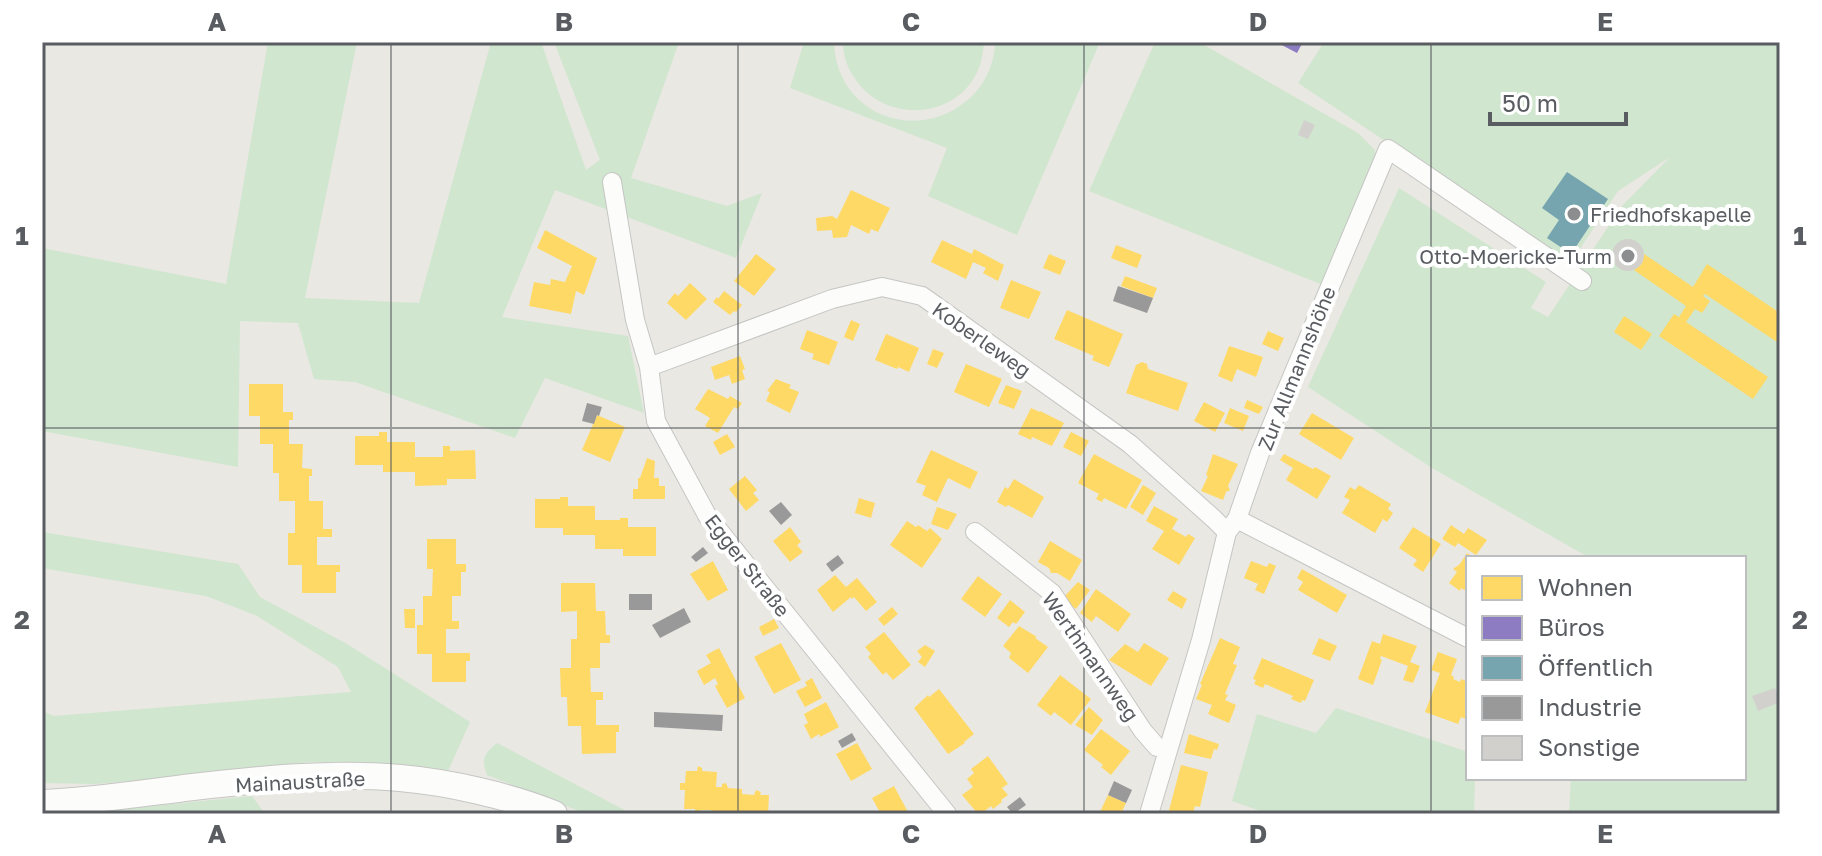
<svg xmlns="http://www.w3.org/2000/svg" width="1822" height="856" viewBox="0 0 1822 856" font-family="'Golos Text',sans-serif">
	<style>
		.green { fill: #d0e6ce }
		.homes { fill: #ffd966 }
		.offices { fill: #8e7cc3 }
		.public { fill: #76a5af }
		.industry { fill: #999 }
		.building { fill: #d1d0cd }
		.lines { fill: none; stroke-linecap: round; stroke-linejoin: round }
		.minor-casing { stroke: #c5c5c4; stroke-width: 20 }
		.secondary-casing { stroke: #c6c6c5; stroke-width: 28 }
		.minor { stroke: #fcfcfb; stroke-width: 18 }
		.secondary { stroke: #fcfcfb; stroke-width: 26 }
		.grid { fill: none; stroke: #595c61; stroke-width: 2; stroke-opacity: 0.55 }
		.poi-dot { fill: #8b8d8e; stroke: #fff; stroke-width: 3 }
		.labels { text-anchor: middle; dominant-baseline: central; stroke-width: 8; stroke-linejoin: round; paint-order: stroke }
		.poi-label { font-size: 20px; fill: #595c61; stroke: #fff; text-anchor: start }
		.street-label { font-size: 20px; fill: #595c61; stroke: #fff }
		.neatline { fill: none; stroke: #595c61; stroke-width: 3 }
		.grid-label { font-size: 26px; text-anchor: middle; font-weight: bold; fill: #595c61 }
	</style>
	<rect width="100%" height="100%" fill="#e9e8e3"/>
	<path class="green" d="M268 42H357L305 298 419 303 491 42H541L586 170 600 160 554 42H679L631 178 727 206 762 193 736 258 555 190 502 317 628 336 644 413 545 378 515 438 355 382 314 379 298 323 240 321 238 467 42 431V248L226 284Z
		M804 42H834C836 118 924 147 975 93 987 80 995 60 995 42H1100L1017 235 928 196 947 148 790 88Z
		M843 42H984C983 55 981 67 974 78 947 122 880 120 854 77 847 67 843 55 843 42Z
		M1155 42H1199L1358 133 1375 150 1374 169 1323 285 1089 191Z
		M1324 42H1780V814H1569L1571 778H1744V558H1590L1432 468 1308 387 1399 188 1546 282 1531 308 1548 317 1622 206 1670 157 1618 191 1570 264 1298 83Z
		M42 532 238 564 260 597 347 644 470 722 448 771 381 763 310 762 165 778 95 784 42 783V711L54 716 351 692 338 667 257 616 206 596 42 568Z
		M1336 708 1468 752V778H1475L1474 814H1269L1232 801 1257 714 1316 733Z
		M497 743 632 814H587L487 775C481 758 484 754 497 743Z
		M252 796 265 814H42L84 813Z"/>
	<path class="homes" d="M851 190 890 208 878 232 871 229 869 234 851 225 847 237 833 238 832 230 817 231 816 218 832 216 837 219Z
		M545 230 597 258 584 295 576 291 571 314 529 306 534 282 550 285 551 279 565 282 572 266 537 248Z
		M942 240 972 254 974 249 1004 265 998 281 983 273 986 268 973 262 966 279 931 262Z
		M1116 245 1142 255 1137 268 1111 258Z
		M756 254 776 269 754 296 734 281Z
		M1049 254 1066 261 1060 275 1043 268Z
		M1644 254 1693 287 1707 264 1780 313V344L1705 294 1703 296 1710 301 1702 313 1695 309 1686 322 1768 377 1753 399 1659 336 1674 314 1679 317 1686 306 1634 270 1642 263Z
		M1125 276 1157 288 1153 298 1121 286Z
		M1011 280 1041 292 1029 319 1000 308Z
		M690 283 707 299 686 320 667 303 675 293 678 296Z
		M724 291 742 305 736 312 734 311 730 315 713 302 717 297 718 299Z
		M1067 310 1123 334 1109 367 1092 360 1094 356 1054 339Z
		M1624 316 1652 334 1641 350 1614 332Z
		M851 320 860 324 853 341 844 337Z
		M807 330 838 342 829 365 812 359 814 354 800 349Z
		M1268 331 1284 338 1278 351 1262 344Z
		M886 334 919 348 909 372 898 367 897 369 875 360Z
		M1229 346 1263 357 1256 377 1237 369 1232 382 1218 376Z
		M933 349 944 353 937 368 927 364Z
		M740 356 745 369 742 370 745 379 732 384 729 375 715 380 711 367Z
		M1142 362 1147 364 1148 369 1188 383 1178 411 1126 393 1136 365Z
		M966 364 1002 379 989 407 954 392Z
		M776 379 791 385 789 388 799 392 790 413 766 401 770 392 767 391Z
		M249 384H283V412H293V420H289V444H303L302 468 312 469V476H309V501H323V529H332V537H317V565H340V572H336V593H302V565H288V533H295V501H279V473H273V444H260V416H249Z
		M1006 385 1022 391 1014 409 998 403Z
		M708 389 728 399 730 396 742 403 738 409 734 407 718 433 705 426 710 418 695 409Z
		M1247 400 1263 407 1259 414 1244 408Z
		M1204 402 1225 413 1215 432 1194 421Z
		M1031 408 1040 412V411L1064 423 1052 446 1032 437 1031 440 1018 434Z
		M1230 408 1249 416 1243 431 1224 423Z
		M1312 413 1354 438 1341 460 1299 434Z
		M597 415 625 427 610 462 582 450Z
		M379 432H387V442H415V457H443V446H450V451L475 450 476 479H447V485L415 486V472H383V465H355V436H379Z
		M1071 432 1089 441 1081 456 1063 447Z
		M727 434 735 447 720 455 713 442Z
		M931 450 978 472 970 489 948 478 937 502 922 495 926 486 916 482Z
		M1094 454 1142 480 1126 509 1104 498 1102 502 1096 499 1099 494 1078 483Z
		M1213 454 1238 464 1228 486 1230 490 1226 492 1223 500 1201 491 1208 476 1206 475Z
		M1284 454 1313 469 1315 467 1331 476 1317 499 1286 480 1293 468 1280 460Z
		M647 458 655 461 654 478H659V486H665V499H633V489H638V478H640Z
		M745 476 757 490 753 493 759 500 746 511 729 489Z
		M1014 479 1044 497 1032 518 1008 505 1006 507 997 502 1005 487 1008 489Z
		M1143 485 1156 493 1143 515 1130 507Z
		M1359 485 1391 504 1388 509 1393 513 1387 522 1383 519 1375 533 1342 513 1350 500 1344 497 1350 487 1355 490Z
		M560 497H568V506H595V520H620V518H628V527H656V556H623V549H595V535H563V528H535V499H560Z
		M859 498 875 503 871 518 855 513Z
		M1154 506 1178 519 1172 529 1186 537 1188 534 1195 538 1179 565 1152 549 1164 531 1146 521Z
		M937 507 957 514 948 530 931 524Z
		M907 521 916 527 918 525 927 531 930 528 942 539 922 568 890 545Z
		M1451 525 1464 534 1468 528 1487 540 1476 555 1458 543 1455 547 1442 539Z
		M790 527 801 542 797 545 803 552 790 562 773 541Z
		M1413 527 1441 544 1423 572 1413 565 1417 560 1399 548Z
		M427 539H456V564H466V572H461V596H452V621H459V629H446V653H470V661H466V682H432V654H417V625H423V596H432L433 569H427Z
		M1050 541 1082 560 1070 581 1057 573H1051L1049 568 1038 562Z
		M1467 553 1475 558H1468V592L1461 588 1460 591 1449 583 1457 572 1453 569 1460 564Z
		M713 561 728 590 708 601 690 574Z
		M1251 561 1267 567 1269 563 1276 566 1264 594 1255 590 1258 584 1244 578Z
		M1302 569 1347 595 1337 613 1298 590 1303 582 1297 578Z
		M835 575 846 587 857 578 877 602 866 611 854 597 852 599 851 597 833 612 817 590Z
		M978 576 1002 594 985 617 961 599Z
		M1078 582 1090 590 1076 609 1062 599Z
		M561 583H595L596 611H605L606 635H610V643H600V668H590L591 692H603V700H596V725H619V732H616V753L582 754 581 726H568L567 697H561L560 668H571V639H577V611L561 612Z
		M1096 589 1131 614 1118 632 1096 616 1092 622 1080 613Z
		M1173 591 1187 599 1182 609 1167 600Z
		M1010 600 1025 612 1016 624 1013 622 1009 627 997 618Z
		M892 607 898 614 884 626 878 619Z
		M404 609H415V628H405Z
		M774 619 779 628 763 636 759 627Z
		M1019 626 1037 637 1035 638 1048 647 1028 673 1009 658 1011 653 1003 646Z
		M884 632 911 665 893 680 886 672 883 675 868 657 871 654 865 647Z
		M1383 634 1417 646 1410 662 1420 666 1413 683 1403 680 1408 666 1381 656 1380 659 1382 660 1373 685 1358 679 1372 641 1380 644Z
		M1220 638 1240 647 1233 664 1237 665 1225 694 1228 695 1225 700 1236 705 1229 723 1208 714 1212 705 1196 699 1202 685 1200 684Z
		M1319 638 1337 646 1330 661 1312 654Z
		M781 643 801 680 774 694 754 657Z
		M1144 643 1169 658 1151 686 1109 660 1125 644 1138 652Z
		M925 645 935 651 925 667 918 662 922 657 917 651Z
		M719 648 745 698 727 708 715 686 718 684 715 678 704 685 697 671 711 663 706 655Z
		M1438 652 1457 659 1451 675 1454 677 1453 679 1460 682 1461 679 1468 682V720L1461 717 1458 724 1425 712 1440 673 1431 670Z
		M1262 658 1314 680 1305 701 1302 700 1301 703 1291 699 1293 696 1265 684 1263 688 1254 684 1256 680 1253 679Z
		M1060 675 1091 699 1071 725 1054 712 1051 716 1037 705Z
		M812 678 822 698 805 707 796 691 807 686 805 682Z
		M939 689 974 734 964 742 965 743 948 754 914 708 928 695 929 697Z
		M826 702 839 727 820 737 819 734 811 739 804 725 808 723 804 714Z
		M1089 707 1103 720 1092 735 1075 725Z
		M1101 729 1130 751 1111 775 1101 767 1103 765 1084 750Z
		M1189 734 1219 744 1217 750 1214 749 1211 759 1184 753Z
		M857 743 872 769 851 781 836 754Z
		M988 756 1008 784 1002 788 1008 795 1001 800 1002 802 993 809 991 806 981 814H978L962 795 973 787 967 779 974 773 971 769Z
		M1181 765 1208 772 1200 807 1195 806 1193 814H1168Z
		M698 766 702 768V771L717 772 716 787H722V784L726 783 728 788 742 789V794L754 795 756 790 761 792 760 795H769L768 814H711V810H700V813L696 814 695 809H684L685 790H680V783H685L686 771H697Z
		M894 786 909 814H881L872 798Z
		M1108 795 1126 803 1121 814H1099Z"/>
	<path class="offices" d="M1276 42H1303L1297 53Z"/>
	<path class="public" d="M1567 172 1608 199 1571 254 1547 238 1559 220 1542 208Z"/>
	<path class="industry" d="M1118 286 1153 298 1147 313 1113 301Z
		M587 403 602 407 599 416 597 415 594 424 582 421Z
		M781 502 792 515 781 525 769 511Z
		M703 547 708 553 696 562 691 557Z
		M838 555 844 563 832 572 826 564Z
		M629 594H652V610H629Z
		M684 608 691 622 660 638 652 625Z
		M654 712 723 715 722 731 654 727Z
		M852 733 856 740 842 748 838 741Z
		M1114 781 1132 790 1126 803 1108 795Z
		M1020 797 1026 805 1013 814 1007 807Z"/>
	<path class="building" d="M1304 120 1315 125 1308 139 1298 135Z
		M1612 255a16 16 0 1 1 32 0a16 16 0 1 1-32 0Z
		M1775 688 1780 702 1758 711 1752 696Z"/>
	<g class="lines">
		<defs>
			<path id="minor" d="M612 182 635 320 649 367 656 421 708 517 947 814
				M649 367 832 299 882 287 922 296 1130 444 1214 519 1227 532
				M1237 519 1468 638
				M975 532 1052 593 1143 731 1157 747 1168 749
				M1149 814 1201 640 1227 532 1237 519 1260 453 1388 149 1582 281"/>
			<path id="secondary" d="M42 803C93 801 143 793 193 787 261 779 332 772 400 778 447 782 510 796 554 814"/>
		</defs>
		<use href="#minor" class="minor-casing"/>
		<use href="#secondary" class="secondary-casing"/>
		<use href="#minor" class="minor"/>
		<use href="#secondary" class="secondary"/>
	</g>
	<path class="grid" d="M391 42V814M738 42V814M1084 42V814M1431 42V814M42 428H1780"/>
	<g class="poi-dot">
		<circle cx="1574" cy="214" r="8"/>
		<circle cx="1628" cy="256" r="8"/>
	</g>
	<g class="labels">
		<g class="poi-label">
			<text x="1590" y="214">Friedhofskapelle</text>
			<text x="1612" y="256" text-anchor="end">Otto-Moericke-Turm</text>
		</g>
		<g class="street-label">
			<text transform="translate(982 339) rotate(35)">Koberleweg</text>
			<text transform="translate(1296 368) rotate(-68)">Zur Allmannshöhe</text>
			<text transform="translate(748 565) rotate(52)">Egger Straße</text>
			<text transform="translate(1091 656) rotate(55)">Werthmannweg</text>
			<text transform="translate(300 781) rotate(-3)">Mainaustraße</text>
		</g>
	</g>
	<rect width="1822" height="856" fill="none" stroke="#ffffff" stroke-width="88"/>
	<rect x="1466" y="556" width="280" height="224" fill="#ffffff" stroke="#bdbec0" stroke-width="2"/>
	<rect x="1482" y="576" width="40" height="24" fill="#ffd966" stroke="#bdbec0" stroke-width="2"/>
	<text x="1538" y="596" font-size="24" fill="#595c61">Wohnen</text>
	<rect x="1482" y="616" width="40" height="24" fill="#8e7cc3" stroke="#bdbec0" stroke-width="2"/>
	<text x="1538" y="636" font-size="24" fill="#595c61">Büros</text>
	<rect x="1482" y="656" width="40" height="24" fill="#76a5af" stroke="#bdbec0" stroke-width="2"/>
	<text x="1538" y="676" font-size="24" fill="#595c61">Öffentlich</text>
	<rect x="1482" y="696" width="40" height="24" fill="#999999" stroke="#bdbec0" stroke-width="2"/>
	<text x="1538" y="716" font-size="24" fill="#595c61">Industrie</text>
	<rect x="1482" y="736" width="40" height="24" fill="#d1d0cd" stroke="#bdbec0" stroke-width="2"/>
	<text x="1538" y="756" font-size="24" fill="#595c61">Sonstige</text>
	<path d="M1490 112v12h136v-12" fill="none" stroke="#595c61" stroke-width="4"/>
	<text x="1502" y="112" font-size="24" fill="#595c61" stroke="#ffffff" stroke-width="6" paint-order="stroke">50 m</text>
	<rect x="44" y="44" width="1734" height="768" class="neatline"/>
	<g class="grid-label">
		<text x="217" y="31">A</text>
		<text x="564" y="31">B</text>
		<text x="911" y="31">C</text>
		<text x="1258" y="31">D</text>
		<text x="1605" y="31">E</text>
		<text x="22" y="245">1</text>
		<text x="1800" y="245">1</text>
		<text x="22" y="629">2</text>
		<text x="1800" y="629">2</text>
		<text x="217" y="843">A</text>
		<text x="564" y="843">B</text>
		<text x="911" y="843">C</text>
		<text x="1258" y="843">D</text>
		<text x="1605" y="843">E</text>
	</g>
</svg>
